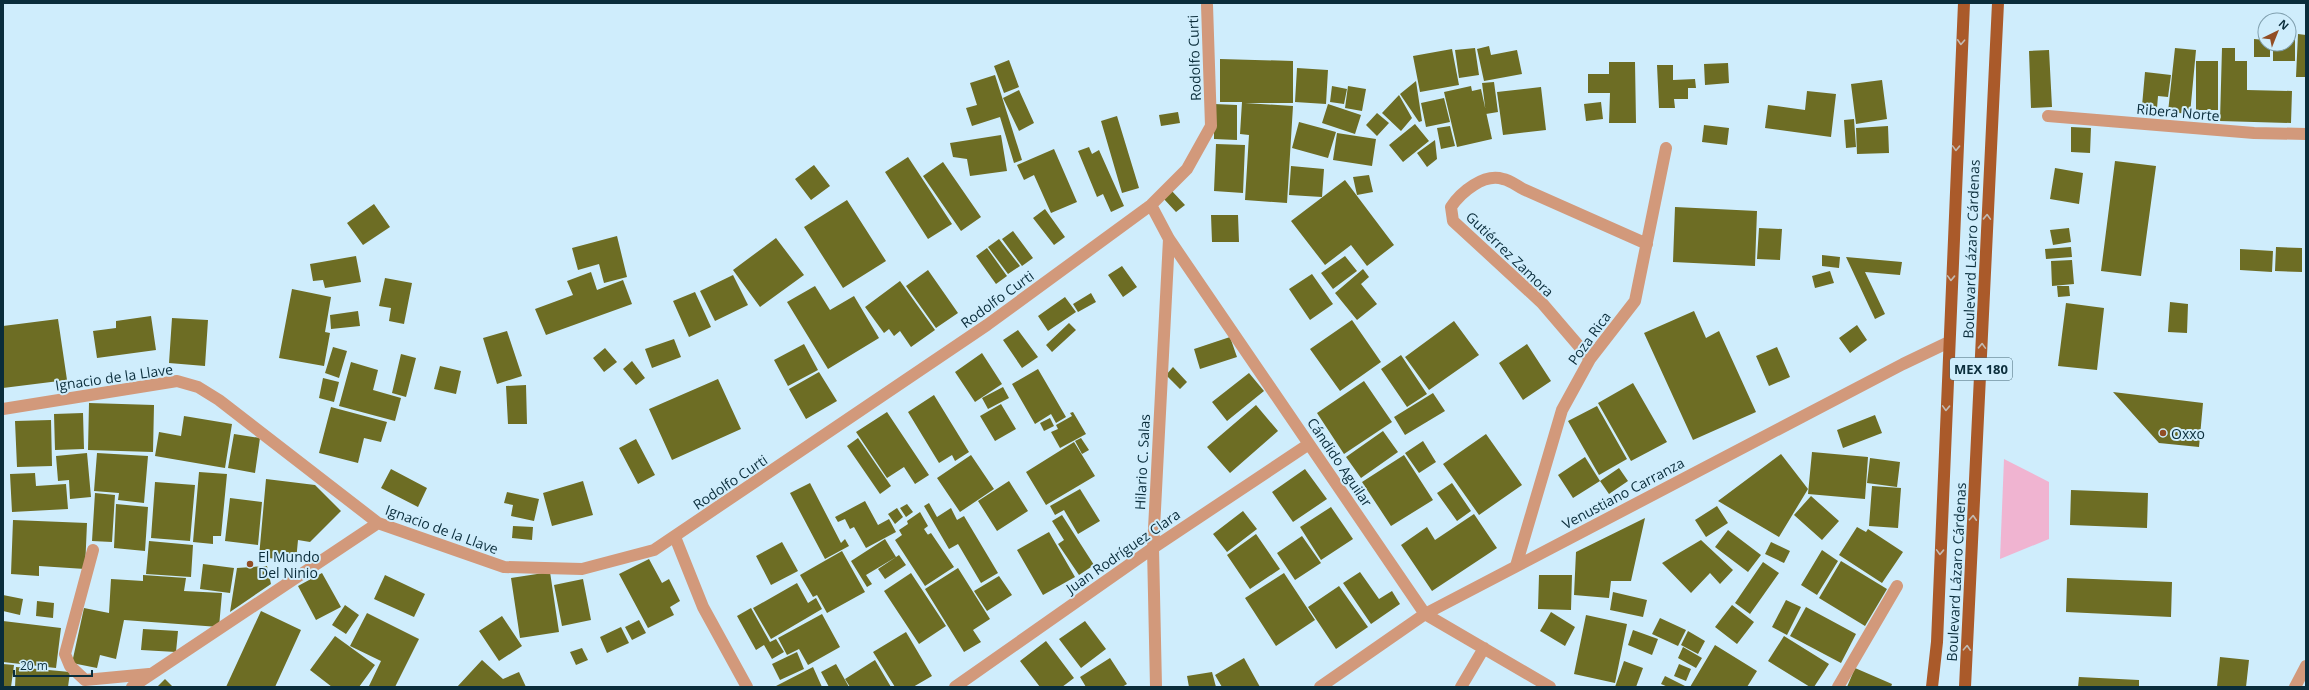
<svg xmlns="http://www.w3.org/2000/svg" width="2309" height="690" viewBox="0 0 2309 690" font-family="'Open Sans',sans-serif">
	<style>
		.green { fill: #f0b4d1 }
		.building { fill: #6d6d24 }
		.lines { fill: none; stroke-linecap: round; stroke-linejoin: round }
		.minor { stroke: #d2997b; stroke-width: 12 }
		.major { stroke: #aa5a2a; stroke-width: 12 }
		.oneway { stroke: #c2bab2 }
		.poi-dot { fill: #924d24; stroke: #cfedfc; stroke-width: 1.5 }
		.labels { text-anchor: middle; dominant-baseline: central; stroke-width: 4; stroke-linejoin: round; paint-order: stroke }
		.shield { fill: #cfedfc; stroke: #456775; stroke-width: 1 }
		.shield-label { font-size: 13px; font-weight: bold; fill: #0a2d3b }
		.street-label { font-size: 14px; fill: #0a2d3b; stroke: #cfedfc }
		.poi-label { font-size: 14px; fill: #0a2d3b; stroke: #cfedfc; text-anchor: start }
	</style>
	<rect width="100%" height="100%" fill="#cfedfc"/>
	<path class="green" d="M2004 459 2049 482V539L2000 559Z"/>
	<path class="building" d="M2298 34 2306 35V77H2296Z
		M2254 39 2265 40V44H2270V57H2254Z
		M2289 40H2295V61H2273V44H2289Z
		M1489 46 1491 55 1517 50 1522 74 1484 81 1477 49Z
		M1475 48 1479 75 1459 78 1455 50Z
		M2175 48 2196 50 2190 114 2168 112Z
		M2222 48H2235V61H2247V90L2292 91 2291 123 2220 121Z
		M1452 49 1459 85 1420 92 1413 56Z
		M2049 50 2052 107 2031 108 2029 51Z
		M1220 59 1293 61V103H1245L1293 106 1287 203 1245 200 1249 135 1240 134 1242 102H1220Z
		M1009 60 1019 87 1004 93 994 66Z
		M2196 61H2218V110H2196Z
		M1609 62H1635L1636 123H1609L1610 93H1588V74H1609Z
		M1728 63 1729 83 1705 85 1704 64Z
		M1657 65H1673V80L1695 79 1696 88H1688V99H1674L1675 108H1659Z
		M1297 68 1328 70 1326 104 1295 102Z
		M2145 72 2171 75 2168 97 2158 96 2157 108 2142 106Z
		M995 75 1022 160 1014 163 1000 117 972 126 966 108 977 105 970 83Z
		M1882 80 1887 119 1856 124 1851 84Z
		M1416 81 1422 121 1419 122 1400 94Z
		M1494 82 1498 112 1486 114 1482 83Z
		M1332 86 1347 89 1344 104 1330 102Z
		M1348 86 1366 89 1362 111 1345 108Z
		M1471 86 1472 91 1481 89 1492 139 1457 147 1444 92Z
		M1541 87 1546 130 1503 135 1497 92Z
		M1019 90 1034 123 1019 131 1003 98Z
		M1807 91 1836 94 1831 137 1765 128 1768 105 1805 110Z
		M1399 95 1412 118 1401 131 1382 113Z
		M1444 98 1450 122 1426 127 1421 103Z
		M1601 102 1603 119 1586 121 1584 104Z
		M1214 104 1237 105V140L1214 139Z
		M1328 104 1361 115 1355 134 1322 123Z
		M1178 112 1180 123 1161 126 1159 115Z
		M1377 113 1389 123 1377 136 1366 125Z
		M1117 116 1139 188 1122 193 1101 121Z
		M1854 119 1856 147 1846 148 1844 120Z
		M1299 122 1336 132 1328 158 1292 148Z
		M1415 124 1429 141 1403 162 1389 145Z
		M1704 125 1729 128 1727 145 1702 142Z
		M1450 126 1455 146 1441 149 1437 128Z
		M1888 126 1889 153 1857 154 1856 128Z
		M2071 127 2091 128 2090 153 2071 152Z
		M1337 133 1376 139 1372 166 1333 160Z
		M1001 135 1007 171 970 176 967 159 953 157 950 143Z
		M1435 140 1437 159 1427 167 1417 153Z
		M1216 144 1245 145 1243 193 1214 191Z
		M1089 147 1092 154 1099 150 1124 206 1111 212 1103 194 1097 197 1078 151Z
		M1054 149 1077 202 1051 213 1034 175 1024 180 1017 165Z
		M908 157 952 224 928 239 885 172Z
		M2115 161 2156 166 2141 276 2101 271Z
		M943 162 981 217 961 231 923 176Z
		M814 165 830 186 811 200 795 179Z
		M1291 166 1324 169 1322 197 1289 195Z
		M2055 168 2083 173 2079 204 2050 199Z
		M1369 175 1373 192 1357 195 1353 177Z
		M1345 180 1394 245 1367 266 1351 245 1325 265 1291 221Z
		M1171 190 1185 205 1176 212 1163 198Z
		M847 200 886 261 843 288 804 227Z
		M374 204 390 227 363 245 347 223Z
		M1675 207 1757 211 1755 266 1673 262Z
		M1045 209 1065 237 1054 245 1033 218Z
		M1211 215H1238L1239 242H1212Z
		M1759 228 1782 229 1780 260 1757 259Z
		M2069 228 2071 242 2053 245 2050 230Z
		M1013 231 1033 258 1022 266 1002 239Z
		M617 236 627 277 604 283 599 264 578 270 572 248Z
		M776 238 804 275 760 307 733 270Z
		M999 239 1020 266 1008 274 988 247Z
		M2071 247 2072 257 2046 259 2045 249Z
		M2276 247 2302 248V272L2275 271Z
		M987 248 1007 276 996 284 976 256Z
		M2240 249 2273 251 2272 272 2240 270Z
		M1822 255 1840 257 1839 268 1822 266Z
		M356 256 361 282 325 288 323 280 313 281 310 264Z
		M1345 256 1357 271 1333 289 1321 273Z
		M1846 257 1902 262 1900 275 1865 272 1885 314 1875 319Z
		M2072 260 2074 284 2052 286 2051 261Z
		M1122 266 1137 287 1123 297 1108 275Z
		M1363 269 1369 277 1361 284 1377 304 1357 320 1335 293Z
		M928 270 958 313 936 328 906 286Z
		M1830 271 1834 283 1815 288 1812 276Z
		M591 272 597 290 623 280 632 304 546 335 535 309 573 295 567 281Z
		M1312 274 1333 304 1310 320 1289 289Z
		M733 275 748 305 715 321 700 291Z
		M385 278 412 283 404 324 389 321 391 308 379 306Z
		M900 281 935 330 911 347 900 331 894 336 889 329 884 333 865 307Z
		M815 286 830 310 854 296 879 338 828 369 787 302Z
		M2057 286H2069L2070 296 2058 297Z
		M292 289 331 297 325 332 330 333 324 366 279 358Z
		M695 292 711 327 689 337 673 301Z
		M1091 293 1096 302 1078 312 1073 304Z
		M1065 297 1076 312 1048 331 1038 316Z
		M2170 302 2188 304 2187 333 2168 332Z
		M2066 303 2104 308 2097 370 2058 366Z
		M358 311 360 326 331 329 330 315Z
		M1694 311 1706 338 1719 331 1756 412 1693 440 1644 333Z
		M151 316 156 350 97 358 93 331 116 328V321Z
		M172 318 208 320 205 366 169 363Z
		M58 319 67 380 3 388V326Z
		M1352 320 1381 362 1340 391 1310 349Z
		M1454 321 1479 355 1429 390 1405 357Z
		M1069 323 1076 330 1052 352 1046 345Z
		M1857 325 1867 340 1850 353 1839 338Z
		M1018 330 1038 357 1022 368 1003 340Z
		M507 331 522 376 497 384 483 338Z
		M1230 337 1237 357 1200 369 1194 349Z
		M674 339 681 357 652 368 645 349Z
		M804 344 818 370 788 386 774 360Z
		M1527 344 1551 381 1523 400 1499 363Z
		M333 347 347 351 339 378 325 373Z
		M1777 347 1790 377 1769 386 1756 356Z
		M605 348 617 362 604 372 593 358Z
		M982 353 1002 384 975 402 955 372Z
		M401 354 416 358 406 397 392 393Z
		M1401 355 1427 394 1407 407 1381 369Z
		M632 361 645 378 636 385 623 369Z
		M351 362 378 370 373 390 401 398 395 421 339 406Z
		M440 366 461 371 456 394 434 389Z
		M1173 367 1187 382 1180 389 1166 375Z
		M1038 369 1066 417 1056 423 1051 414 1035 424 1012 384Z
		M819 372 837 401 806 419 789 389Z
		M1249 373 1264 391 1227 421 1212 402Z
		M323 378 339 382 334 402 319 398Z
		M718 379 741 429 672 460 649 409Z
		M1364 381 1392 422 1344 454 1317 413Z
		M1633 383 1667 442 1631 461 1598 403Z
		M526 385 527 424H508L506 386Z
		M1003 387 1009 398 988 409 982 398Z
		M2113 392 2203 403 2199 447 2159 443Z
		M1433 393 1445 411 1405 435 1394 417Z
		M934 395 969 452 955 461 952 455 939 463 908 412Z
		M89 403 154 405 153 452 88 450Z
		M1001 404 1016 429 995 441 980 416Z
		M1256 405 1278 431 1230 473 1207 447Z
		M1597 406 1627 459 1599 475 1568 421Z
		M331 407 387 422 381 442 364 438 358 463 319 453Z
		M887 412 929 475 915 484 904 467 887 478 856 432Z
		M1073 412 1086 434 1060 448 1051 432 1058 429 1056 425 1072 416 1070 413Z
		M83 413 84 449 55 450 54 414Z
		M1875 415 1882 433 1843 448 1837 430Z
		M184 416 232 424 225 468 155 456 159 432 181 436Z
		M1050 418 1054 426 1044 431 1040 423Z
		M51 420 52 466 17 467 15 421Z
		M1383 431 1398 452 1361 478 1346 457Z
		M234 434 260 438 255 473 228 468Z
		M1486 434 1522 485 1479 515 1443 464Z
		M858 438 891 486 880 494 847 446Z
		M1081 438 1089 450 1082 454 1075 441Z
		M636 439 655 475 638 484 619 448Z
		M1423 441 1436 462 1419 473 1405 453Z
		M1074 442 1095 476 1046 505 1026 472Z
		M1812 452 1868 457 1865 499 1808 494Z
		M87 453 91 497 70 499 69 480 58 481 56 456Z
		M97 453 148 456 144 503 118 500 119 493 94 491Z
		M1781 454 1808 489 1779 537 1718 501Z
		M971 455 994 489 960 512 937 478Z
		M1404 455 1433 500 1391 526 1362 482Z
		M1585 457 1600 481 1573 498 1558 475Z
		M1870 458 1900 462 1897 487 1867 483Z
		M1619 468 1628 481 1609 494 1600 481Z
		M391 469 427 488 418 507 381 488Z
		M1305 469 1327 499 1293 522 1272 492Z
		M199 472 227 474 221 536H213V544L193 542Z
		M35 473 36 486 66 484 68 509 12 512 10 474Z
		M266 479 315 485 341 511 310 542 298 540 296 561 259 557Z
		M583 481 593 515 552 526 543 493Z
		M1009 481 1028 511 997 531 978 501Z
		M155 482 195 485 190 541 151 538Z
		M810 483 841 543 845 539 849 546 825 559 790 493Z
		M1452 483 1471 511 1457 521 1437 493Z
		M1872 486 1901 488 1898 528 1869 526Z
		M1080 489 1100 521 1078 534 1064 510 1055 515 1050 506Z
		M2071 490 2148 493 2147 528 2070 525Z
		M507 492 539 499 534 521 511 516 513 505 504 503Z
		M95 493 115 495 112 542 92 541Z
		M1811 496 1839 521 1822 540 1794 515Z
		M230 498 262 502 258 545 225 541Z
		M865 501 878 525 889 519 896 532 866 548 854 527 850 529 845 519 838 522 835 517Z
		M929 503 937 517 951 508 957 520 964 516 998 573 981 583 958 544 949 549 924 506Z
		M116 504 148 507 145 551 114 548Z
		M907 504 913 512 906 517 900 508Z
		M1717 506 1728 523 1706 537 1695 520Z
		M1331 507 1353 539 1321 560 1300 527Z
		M897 508 903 517 895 524 888 514Z
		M1243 511 1257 529 1227 552 1213 534Z
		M920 512 928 526 924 529 928 535 918 540 931 533 954 567 925 586 895 540 902 535 899 530 908 524 907 521Z
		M1474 514 1497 548 1432 591 1401 545 1427 527 1435 540Z
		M1062 515 1094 565 1079 575 1058 544 1064 540 1052 521Z
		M1645 518 1631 581H1611L1609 598 1574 595 1576 552Z
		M13 520 87 523 85 569 39 566V576L11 574Z
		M513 526 533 527 532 540 512 538Z
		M1857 527 1866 532 1868 529 1903 552 1882 583 1839 555Z
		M1728 530 1761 555 1748 572 1715 547Z
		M1049 532 1075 577 1043 595 1017 550Z
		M1256 534 1280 569 1250 589 1227 555Z
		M1302 536 1321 563 1295 580 1277 553Z
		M885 539 896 557 866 575 872 584 867 587 851 561Z
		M1701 540 1733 570 1720 584 1710 573 1691 593 1662 563Z
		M149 541 193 545 191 577 146 574Z
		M782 542 798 571 771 585 756 556Z
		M1771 542 1790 551 1784 563 1765 554Z
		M1822 550 1838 561 1817 595 1801 585Z
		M842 551 865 592 827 613 817 595 813 597 800 575Z
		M899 555 906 565 885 579 878 569Z
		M649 559 662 583 669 579 680 601 670 607 674 615 648 628 619 574Z
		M1841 561 1887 589 1865 626 1819 598Z
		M1763 562 1779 573 1750 614 1735 603Z
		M203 564 234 568 230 593 200 589Z
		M267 566 271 584 230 612 237 568Z
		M958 568 990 619 973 630 981 642 964 652 925 589Z
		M550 572 559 632 520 638 511 578Z
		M1360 572 1379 599 1392 591 1400 604 1371 624 1343 583Z
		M322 573 341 607 316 620 298 586Z
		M911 573 946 626 919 644 884 591Z
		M1284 573 1315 620 1276 646 1245 598Z
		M143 575 186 578 184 591 222 593 219 627 124 620 116 659 100 655 97 668 72 663 84 608 109 613 111 579 143 581Z
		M385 575 425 594 414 617 374 599Z
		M1539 575H1572L1571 610 1538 609Z
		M999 576 1012 595 987 611 974 591Z
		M2067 578 2172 582 2171 617 2066 612Z
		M583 579 591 620 562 626 554 585Z
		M797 583 808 603 816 598 822 609 771 639 753 608Z
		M1339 586 1368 627 1336 649 1308 607Z
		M1613 592 1647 600 1643 617 1610 610Z
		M3 595 23 599 20 615 3 611Z
		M1786 600 1801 607 1787 635 1772 627Z
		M37 601 54 603 53 618 36 616Z
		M345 605 359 615 346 634 332 625Z
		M1732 605 1754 622 1737 644 1715 627Z
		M1806 607 1856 634 1841 663 1790 636Z
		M751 608 770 642 776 639 784 652 772 659 764 645 756 650 737 616Z
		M261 611 301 630 275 687H226Z
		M1551 612 1575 627 1565 646 1540 631Z
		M367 613 419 639 395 687 369 686 381 661 350 646Z
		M822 614 840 647 808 665 799 649 787 655 778 638Z
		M1586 615 1627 624 1615 683 1574 674Z
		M502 616 522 646 499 661 479 631Z
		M1660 618 1686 630 1678 646 1652 634Z
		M639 620 646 633 632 640 625 627Z
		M3 621 61 628 56 668 3 662Z
		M1085 621 1106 649 1081 668 1059 639Z
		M621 627 629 643 607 653 600 637Z
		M143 629 178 631 176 652 141 650Z
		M1633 630 1658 639 1652 655 1628 645Z
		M1688 631 1705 641 1698 654 1681 645Z
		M906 632 932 676 913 687H895L873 652Z
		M335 636 375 665 359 687H332L310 670Z
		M1784 636 1829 664 1814 687H1810L1768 661Z
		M1046 641 1074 678 1062 687H1040L1020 661Z
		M1715 645 1757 671 1747 687H1690Z
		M1683 647 1702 658 1696 668 1678 658Z
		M582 648 588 660 576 665 570 652Z
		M797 652 804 669 780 680 772 664Z
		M2220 657 2249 660 2246 687H2217Z
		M1110 658 1127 684 1122 687H1086L1080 677Z
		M1244 658 1260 687H1222L1215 675Z
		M482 660 503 679 519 672 526 687H457Z
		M875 660 891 687H850L845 679Z
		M1624 661 1643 668 1636 687H1615Z
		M3 664 14 665 11 687H3Z
		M836 664 849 687H829L821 672Z
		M1679 664 1691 669 1686 681 1674 676Z
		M16 667 70 672 68 687H15Z
		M813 667 822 687H777L776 686Z
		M1855 668 1892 684 1891 687H1847Z
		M1212 672 1216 687H1189L1187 676Z
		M1665 676 1685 686V687H1668L1661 684Z
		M2079 677 2139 680V687H2078Z
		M165 679 173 687H157Z"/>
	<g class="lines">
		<path class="minor" d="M2048 116 2254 133 2306 134
			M1151 205 1169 239 1425 614 1550 687
			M1590 359 1542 303 1453 221 1451 207C1461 192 1484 173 1503 179 1510 180 1517 186 1523 189L1647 244
			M3 409 177 381 198 387 219 400 378 523 504 567 582 569 654 550 987 325 1151 205 1187 169 1211 126 1207 5
			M675 537 703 607 747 687
			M93 550 65 654 70 666 85 680 149 674
			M1516 566 1562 410 1590 359 1635 301 1666 148
			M132 687 378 523
			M955 687 1153 548 1309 444
			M1156 687 1153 548 1169 239
			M1320 687 1425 614 1903 364 1949 342
			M1461 687 1484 648
			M1838 687 1897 586
			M2295 687 2306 666"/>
		<path class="major" d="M1932 687 1937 642 1964 3
			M1965 687 1998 3"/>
	</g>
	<defs><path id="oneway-chevron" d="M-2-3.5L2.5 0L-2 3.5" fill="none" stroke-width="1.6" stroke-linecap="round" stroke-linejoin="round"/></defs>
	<g class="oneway">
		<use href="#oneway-chevron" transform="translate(1961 42) rotate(93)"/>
		<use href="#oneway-chevron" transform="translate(1956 148) rotate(92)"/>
		<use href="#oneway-chevron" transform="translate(1987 217) rotate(-88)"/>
		<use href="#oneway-chevron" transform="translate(1951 278) rotate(92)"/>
		<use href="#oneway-chevron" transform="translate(1982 346) rotate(-88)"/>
		<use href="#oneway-chevron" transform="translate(1946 408) rotate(92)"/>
		<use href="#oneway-chevron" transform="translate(1973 518) rotate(-87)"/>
		<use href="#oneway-chevron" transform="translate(1940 552) rotate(92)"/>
		<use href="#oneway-chevron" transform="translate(1967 648) rotate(-87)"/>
	</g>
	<g class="poi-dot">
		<circle cx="2163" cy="433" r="4"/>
		<circle cx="250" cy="564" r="4"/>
	</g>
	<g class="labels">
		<rect class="shield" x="1950" y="358" width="62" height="22" rx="3"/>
		<g class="shield-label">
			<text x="1981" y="369">MEX 180</text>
		</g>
		<g class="street-label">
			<text transform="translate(1194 58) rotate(-92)">Rodolfo Curti</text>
			<text transform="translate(2178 112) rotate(5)">Ribera Norte</text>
			<text transform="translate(1971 249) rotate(-88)">Boulevard Lázaro Cárdenas</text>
			<text transform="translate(1510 254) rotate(44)">Gutiérrez Zamora</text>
			<text transform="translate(997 299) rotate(-36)">Rodolfo Curti</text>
			<text transform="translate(1589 338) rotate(-54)">Poza Rica</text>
			<text transform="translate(114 377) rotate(-8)">Ignacio de la Llave</text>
			<text transform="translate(1142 462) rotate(-87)">Hilario C. Salas</text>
			<text transform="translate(1340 462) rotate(56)">Cándido Aguilar</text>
			<text transform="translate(730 482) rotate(-34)">Rodolfo Curti</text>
			<text transform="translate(1623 493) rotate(-28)">Venustiano Carranza</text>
			<text transform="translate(442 529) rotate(20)">Ignacio de la Llave</text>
			<text transform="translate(1123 551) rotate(-35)">Juan Rodríguez Clara</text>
			<text transform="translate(1956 572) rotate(-87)">Boulevard Lázaro Cárdenas</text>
		</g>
		<g class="poi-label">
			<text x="2171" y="433">Oxxo</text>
			<text x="258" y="556">El Mundo<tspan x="258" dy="16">Del Ninio</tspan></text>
		</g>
	</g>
	<rect width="2309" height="690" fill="none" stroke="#0a2d3b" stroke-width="8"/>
	<g transform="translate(2277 32) rotate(43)"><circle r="19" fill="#cfedfc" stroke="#80a0af"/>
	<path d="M0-3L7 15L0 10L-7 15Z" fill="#924d24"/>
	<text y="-6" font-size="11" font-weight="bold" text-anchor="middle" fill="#0a2d3b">N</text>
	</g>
	<path d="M14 670v6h78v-6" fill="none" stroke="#0a2d3b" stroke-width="2"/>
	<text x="20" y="670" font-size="12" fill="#0a2d3b" stroke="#cfedfc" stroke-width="3" paint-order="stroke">20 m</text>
</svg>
